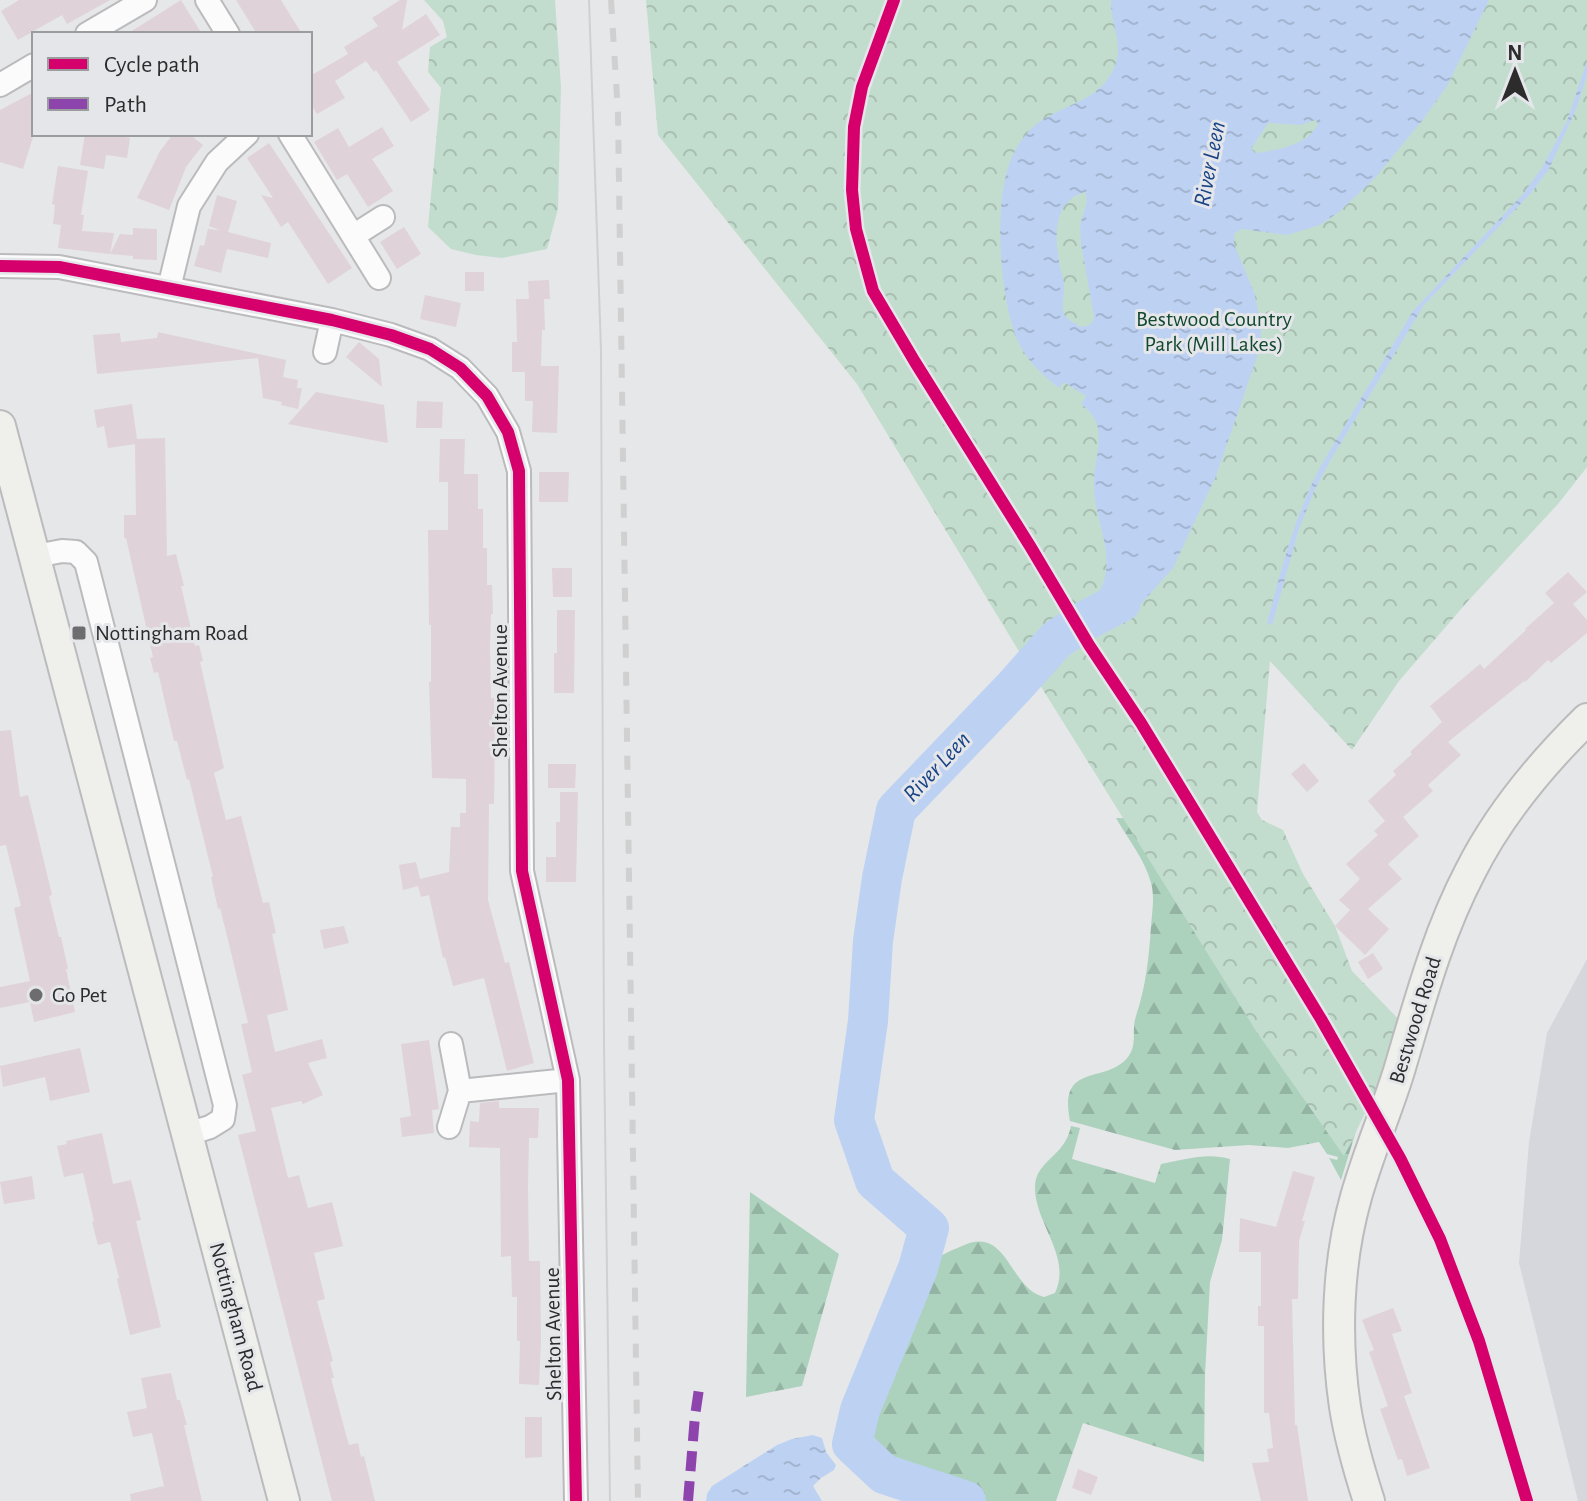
<svg xmlns="http://www.w3.org/2000/svg" width="1587" height="1501" viewBox="0 0 1587 1501" font-family="'Alegreya Sans',sans-serif">
	<style>
		.built { fill: #d5d7dd }
		.forest { fill: url(#forest-firs) }
		.park { fill: url(#park-crowns) }
		.water { fill: url(#water-ripples); fill-rule: evenodd }
		.lines { fill: none; stroke-linecap: round; stroke-linejoin: round }
		.river { stroke: #bdd2f3; stroke-width: 40 }
		.building { fill: #dfd2d8 }
		.street-casing { stroke: #bbbbbd; stroke-width: 26 }
		.secondary-casing { stroke: #bbbbbd; stroke-width: 34 }
		.street { stroke: #fbfbfc; stroke-width: 22 }
		.secondary { stroke: #efefec; stroke-width: 30 }
		.tram { stroke: #d0d0d0; stroke-width: 2 }
		.rail { stroke: #d0d0d0; stroke-width: 6; stroke-dasharray: 14 14; stroke-linecap: butt }
		.quiet { stroke: #8e44ad; stroke-width: 10; stroke-dasharray: 20 10; stroke-linecap: butt }
		.cycleway-casing { stroke: #e5e6ea; stroke-width: 17 }
		.cycleway { stroke: #d6006c; stroke-width: 12 }
		.poi-dot { fill: #6d6d6f; stroke: #e5e6ea; stroke-width: 3 }
		.labels { text-anchor: middle; dominant-baseline: central; stroke-width: 6; stroke-linejoin: round; paint-order: stroke }
		.park-label { font-size: 22px; fill: #13492f; stroke: #e5e6ea }
		.poi-label { font-size: 22px; fill: #2c2c2d; stroke: #e5e6ea; text-anchor: start }
		.street-label { font-size: 22px; fill: #2c2c2d; stroke: #e5e6ea }
		.water-label { font-size: 24px; font-style: italic; fill: #194486; stroke: #e5e6ea }
	</style>
	<defs>
		<pattern id="forest-firs" width="22" height="20" patternUnits="userSpaceOnUse" patternTransform="scale(2)"><rect width="22" height="20" fill="#acd2bd"/><path d="M5 1l3.5 6h-7zM16 11l3.5 6h-7z" fill="#94b4a3"/></pattern>
		<pattern id="park-crowns" width="20" height="18" patternUnits="userSpaceOnUse" patternTransform="scale(2)"><rect width="20" height="18" fill="#c2ddce"/><path d="M2 6a3 3 0 1 1 6 0M12 15a3 3 0 1 1 6 0" fill="none" stroke="#a7beb1"/></pattern>
		<pattern id="water-ripples" width="26" height="14" patternUnits="userSpaceOnUse" patternTransform="scale(2)"><rect width="26" height="14" fill="#bdd2f3"/><path d="M2 4q2-2 4 0t4 0M15 11q2-2 4 0t4 0" fill="none" stroke="#a3b4d1"/></pattern>
	</defs>
	<rect width="100%" height="100%" fill="#e6e7e9"/>
	<path class="built" d="M1587 959V1501H1578L1519 1263 1529 1142 1547 1033Z"/>
	<path class="forest" d="M1116 818 1160 819 1357 1128 1341 1180 1329 1158 1337 1160 1338 1157 1327 1154 1319 1142 1288 1148 1249 1145 1175 1150 1070 1121C1058 1061 1106 1085 1128 1057 1138 1044 1131 1031 1136 1016 1146 986 1149 957 1151 926 1152 912 1155 897 1151 883 1145 860 1128 839 1116 818Z
		M1071 1126 1080 1128 1072 1159 1155 1183 1161 1164C1184 1160 1206 1152 1230 1159L1222 1240 1210 1282 1205 1375 1204 1462 1083 1423 1056 1501H963L942 1489 911 1483 897 1478 872 1459 864 1448 862 1440 868 1413 929 1264C938 1256 950 1251 962 1246 1008 1224 1009 1289 1044 1297L1055 1293C1072 1257 1036 1225 1035 1189 1034 1160 1065 1158 1071 1126Z
		M750 1192 839 1254 802 1386 746 1397Z"/>
	<path class="park" d="M424 0H555L561 87 558 209 547 249 502 258 476 255 451 249 428 227 441 88 428 72 430 47 447 37 443 21Z
		M646 0H1587V467L1558 504 1468 601 1399 681 1352 750 1270 661 1257 812 1262 820 1283 830 1303 874 1335 926 1352 971 1407 1028 1344 1156 1256 1031 1020 653 857 384 658 135Z"/>
	<path class="water" d="M1111 0H1489L1447 86 1421 122 1375 178 1339 212 1320 225 1287 235 1242 229 1234 234V244L1254 292 1261 323V332L1257 357 1216 476 1173 568 1142 603 1095 636 1075 609C1087 603 1097 599 1102 586 1116 551 1093 518 1094 483 1094 464 1101 448 1098 428 1095 417 1090 411 1081 404L1086 396 1064 382 1059 388C1042 375 1025 359 1016 337 1000 295 994 211 1008 168 1012 154 1020 141 1029 131 1056 103 1099 106 1115 66 1124 43 1110 23 1111 0ZM1315 120 1318 123C1310 145 1277 150 1256 153L1251 149 1268 123 1301 125ZM1085 192 1087 201 1080 225 1081 244 1094 316C1093 325 1089 326 1080 327 1076 323 1069 321 1065 316 1060 308 1065 295 1064 286 1064 279 1061 273 1060 267 1055 239 1051 202 1085 192Z
		M1587 61V75L1577 107 1549 169 1531 193 1424 305 1330 461 1315 489 1299 529 1272 625 1267 623C1281 570 1294 518 1319 469L1413 311 1523 194 1543 166 1567 121Z
		M813 1435 822 1438 826 1452 836 1465 834 1470 821 1478 813 1486 822 1501H706L707 1494 712 1486 777 1445 792 1439Z"/>
	<g class="lines">
		<path class="river" d="M966 1501 884 1474 852 1444 860 1410 918 1268 929 1228 875 1181 854 1120 868 1021 873 941 882 878 896 810 1014 687 1056 640 1083 622 1121 602 1124 589"/>
	</g>
	<path class="building" d="M19 0H110L67 24 62 15 18 40 1 11Z
		M181 0 202 34H127Z
		M236 0H281L302 34H257Z
		M400 0H407L402 30 426 14 440 35 397 62 430 110 411 122 376 70 374 72 366 61 335 81 345 98 317 114 310 103V76L348 54 344 47 378 26 372 18Z
		M34 92V134L23 169 0 162V110Z
		M382 127 394 146 372 159 393 191 368 207 347 174 337 180 314 142 338 128 349 147Z
		M85 134H107L130 138 127 158 106 155 104 169 80 165Z
		M173 134H189L203 145 186 167 169 210 137 198 160 151Z
		M269 143 352 268 328 284 288 222 281 227 261 195 273 198 247 158Z
		M58 166 88 171 81 215H84L82 231 114 233 110 254 58 248 61 225 53 224 55 205 52 204Z
		M217 195 237 201 228 232 271 243 268 258 227 249 221 273 194 266 200 245 204 246 208 229 220 230 209 226Z
		M404 227 421 254 397 269 380 242Z
		M133 228 157 229V260L133 259V256L110 254 120 234 133 235Z
		M465 272H484V291H465Z
		M549 280 550 299H544L545 330H542L541 366H559L557 433 532 432 533 401H525V372H512V342H517L516 299H541H529L528 281Z
		M425 295 461 303 456 327 420 319Z
		M158 332 286 360 283 377 298 380 297 388H302L298 409 281 405 282 402 263 398 258 358 97 374 93 335 120 333 121 342 157 338Z
		M359 342 379 359 382 387 346 357Z
		M316 392 384 405 388 443 288 424Z
		M417 401 443 402 442 428H416Z
		M132 404 137 439 165 438 167 556 176 554 184 586H181L195 646 199 645 203 661 200 662 224 768 214 773 226 820 241 816 263 903 269 902 276 933 272 934 288 1010 267 1015 275 1052 322 1039 327 1058 308 1063 323 1095 303 1104 301 1101 271 1108 288 1178 299 1175 308 1208 332 1202 343 1246 314 1253 325 1299 317 1301 333 1361 330 1362 334 1378H331L345 1431 349 1445 358 1443 361 1457 364 1456 375 1501H332L238 1135 256 1131 242 1075 252 1072 241 1024 248 1023 229 944 220 908 218 909 211 877H213L189 779 187 780 177 741H174L158 672 154 673 150 658 153 657 126 538H124V515H136L135 444 108 448 104 426 97 428 94 410Z
		M440 439H465L464 474H478V509H483V548H487V585H492L493 614H491L490 644 491 698H494L495 736 494 804H489L488 900 505 963 509 962 534 1063 507 1071 484 978 453 986 445 957 443 958 429 895 421 897 418 886 403 890 399 865 416 862 420 879 449 872 451 827H460V813H466V779L432 778 429 682H431V625H429L428 530H448V482H439Z
		M539 472H569L568 502H539Z
		M552 568H572V597H553Z
		M1568 572 1587 592 1573 604 1587 620V633L1551 663 1548 660 1525 682 1524 681 1448 742 1461 755 1428 785 1433 791 1403 817 1419 836 1388 864 1402 879 1368 909 1389 929 1365 955 1335 926 1350 910 1339 900 1360 879 1346 864 1378 835 1374 831 1385 821 1368 801 1396 775 1393 771 1412 754 1410 752 1442 722 1430 706 1480 664 1484 669 1526 630 1525 629 1554 603 1545 593Z
		M557 610H575L574 693H554V653H557Z
		M11 730 20 797 28 795 52 895 49 896 59 937H61L68 969H66L75 1012 34 1022 30 1002 0 1008V987L30 981 14 908 21 906 6 845 0 846V731Z
		M1304 763 1319 781 1307 792 1291 774Z
		M548 764H576L575 788H548Z
		M560 792H578L576 882H546V857H556V822H560Z
		M344 926 349 943 324 949 320 930Z
		M1373 953 1383 969 1368 979 1358 962Z
		M429 1040 439 1109 432 1110 434 1133 402 1137 400 1118 411 1116 401 1044Z
		M80 1048 90 1092 50 1101 45 1077 3 1087 0 1066Z
		M499 1101V1108H539L538 1138H529L528 1186 529 1261H540L541 1341 539 1385 519 1384 520 1341H517V1297H512L511 1256 501 1257 500 1148 469 1147 470 1121 479 1122 480 1103Z
		M102 1133 113 1184 131 1180 141 1220 136 1221 161 1327 130 1335 117 1279 119 1278 110 1242 98 1245 92 1222 94 1221 83 1173 64 1177 57 1146 67 1144 66 1141Z
		M1293 1171 1315 1177 1302 1221H1305L1299 1241 1298 1299H1292L1295 1425H1297L1308 1501H1261L1252 1463 1269 1462 1267 1449 1273 1448 1269 1413H1264V1326H1258V1306H1261V1252H1239L1240 1218 1276 1227Z
		M32 1176 35 1199 4 1204 0 1182Z
		M1393 1308 1402 1331 1392 1334 1412 1393 1404 1396 1430 1468 1407 1476 1402 1459 1398 1460 1380 1409 1388 1406 1369 1352 1374 1350 1362 1320Z
		M171 1373 177 1400H180L187 1425H184L202 1501H131L130 1494 164 1486 152 1433 133 1437 127 1412 147 1408 141 1378Z
		M525 1417H542V1457L525 1458Z
		M1078 1469 1098 1477 1091 1495 1072 1488Z"/>
	<g class="lines">
		<defs>
			<path id="street" d="M207 0 228 34
				M87 34 145 0
				M0 85 34 65
				M290 134 379 278
				M353 236 383 217
				M0 266 59 267 332 320 391 335 430 349 460 368 487 396 508 432 519 471 522 871 568 1080 576 1501
				M169 288 189 206 217 162 247 134
				M325 352 332 320
				M36 556 62 551 76 552 86 562 225 1105 223 1119 210 1127 188 1134
				M460 1091 568 1080
				M449 1127 460 1091 451 1044"/>
			<path id="secondary" d="M0 426 284 1501
				M1369 1501C1359 1470 1350 1439 1345 1407 1335 1339 1337 1264 1356 1197 1368 1154 1386 1113 1399 1071 1419 1004 1437 935 1470 872 1499 814 1541 764 1587 719"/>
		</defs>
		<use href="#street" class="street-casing"/>
		<use href="#secondary" class="secondary-casing"/>
		<use href="#street" class="street"/>
		<use href="#secondary" class="secondary"/>
		<path class="tram" d="M589 0 601 350 604 1045 610 1501"/>
		<path class="rail" d="M611 0 618 113 638 1501"/>
		<path class="quiet" d="M688 1501 695 1416 700 1382"/>
		<defs>
			<path id="cycleway" d="M894 0 862 87 854 127 852 190 856 229 873 291 915 362 1030 546 1089 645 1141 723 1321 1019 1400 1158 1440 1239 1479 1341 1527 1501
				M0 266 59 267 332 320 391 335 430 349 460 368 487 396 508 432 519 471 522 871 568 1080 576 1501"/>
		</defs>
		<use href="#cycleway" class="cycleway-casing"/>
		<use href="#cycleway" class="cycleway"/>
	</g>
	<g class="poi-dot">
		<rect x="71" y="625" width="16" height="16" rx="4"/>
		<circle cx="36" cy="995" r="8"/>
	</g>
	<g class="labels">
		<g class="park-label">
			<text x="1214" y="319">Bestwood Country<tspan x="1214" dy="25">Park (Mill Lakes)</tspan></text>
		</g>
		<g class="poi-label">
			<text x="95" y="633">Nottingham Road</text>
			<text x="52" y="995">Go Pet</text>
		</g>
		<g class="street-label">
			<text transform="translate(500 691) rotate(-90)">Shelton Avenue</text>
			<text transform="translate(1415 1020) rotate(-73)">Bestwood Road</text>
			<text transform="translate(236 1317) rotate(75)">Nottingham Road</text>
			<text transform="translate(553 1334) rotate(-91)">Shelton Avenue</text>
		</g>
		<g class="water-label">
			<text transform="translate(1210 164) rotate(-79)">River Leen</text>
			<text transform="translate(937 767) rotate(-47)">River Leen</text>
		</g>
	</g>
	<rect x="32" y="32" width="280" height="104" fill="#e5e6ea" stroke="#9b9c9e" stroke-width="2"/>
	<rect x="48" y="58" width="40" height="12" fill="#d6006c" stroke="#9b9c9e" stroke-width="2"/>
	<text x="104" y="72" font-size="24" fill="#2c2c2d">Cycle path</text>
	<rect x="48" y="98" width="40" height="12" fill="#8e44ad" stroke="#9b9c9e" stroke-width="2"/>
	<text x="104" y="112" font-size="24" fill="#2c2c2d">Path</text>
	<g transform="translate(1515 72)" stroke="#e5e6ea" stroke-width="6" paint-order="stroke">
	<path d="M0-6L14 30L0 20L-14 30Z" fill="#2c2c2d"/>
	<text y="-12" font-size="22" font-weight="bold" text-anchor="middle" fill="#2c2c2d">N</text>
	</g>
</svg>
